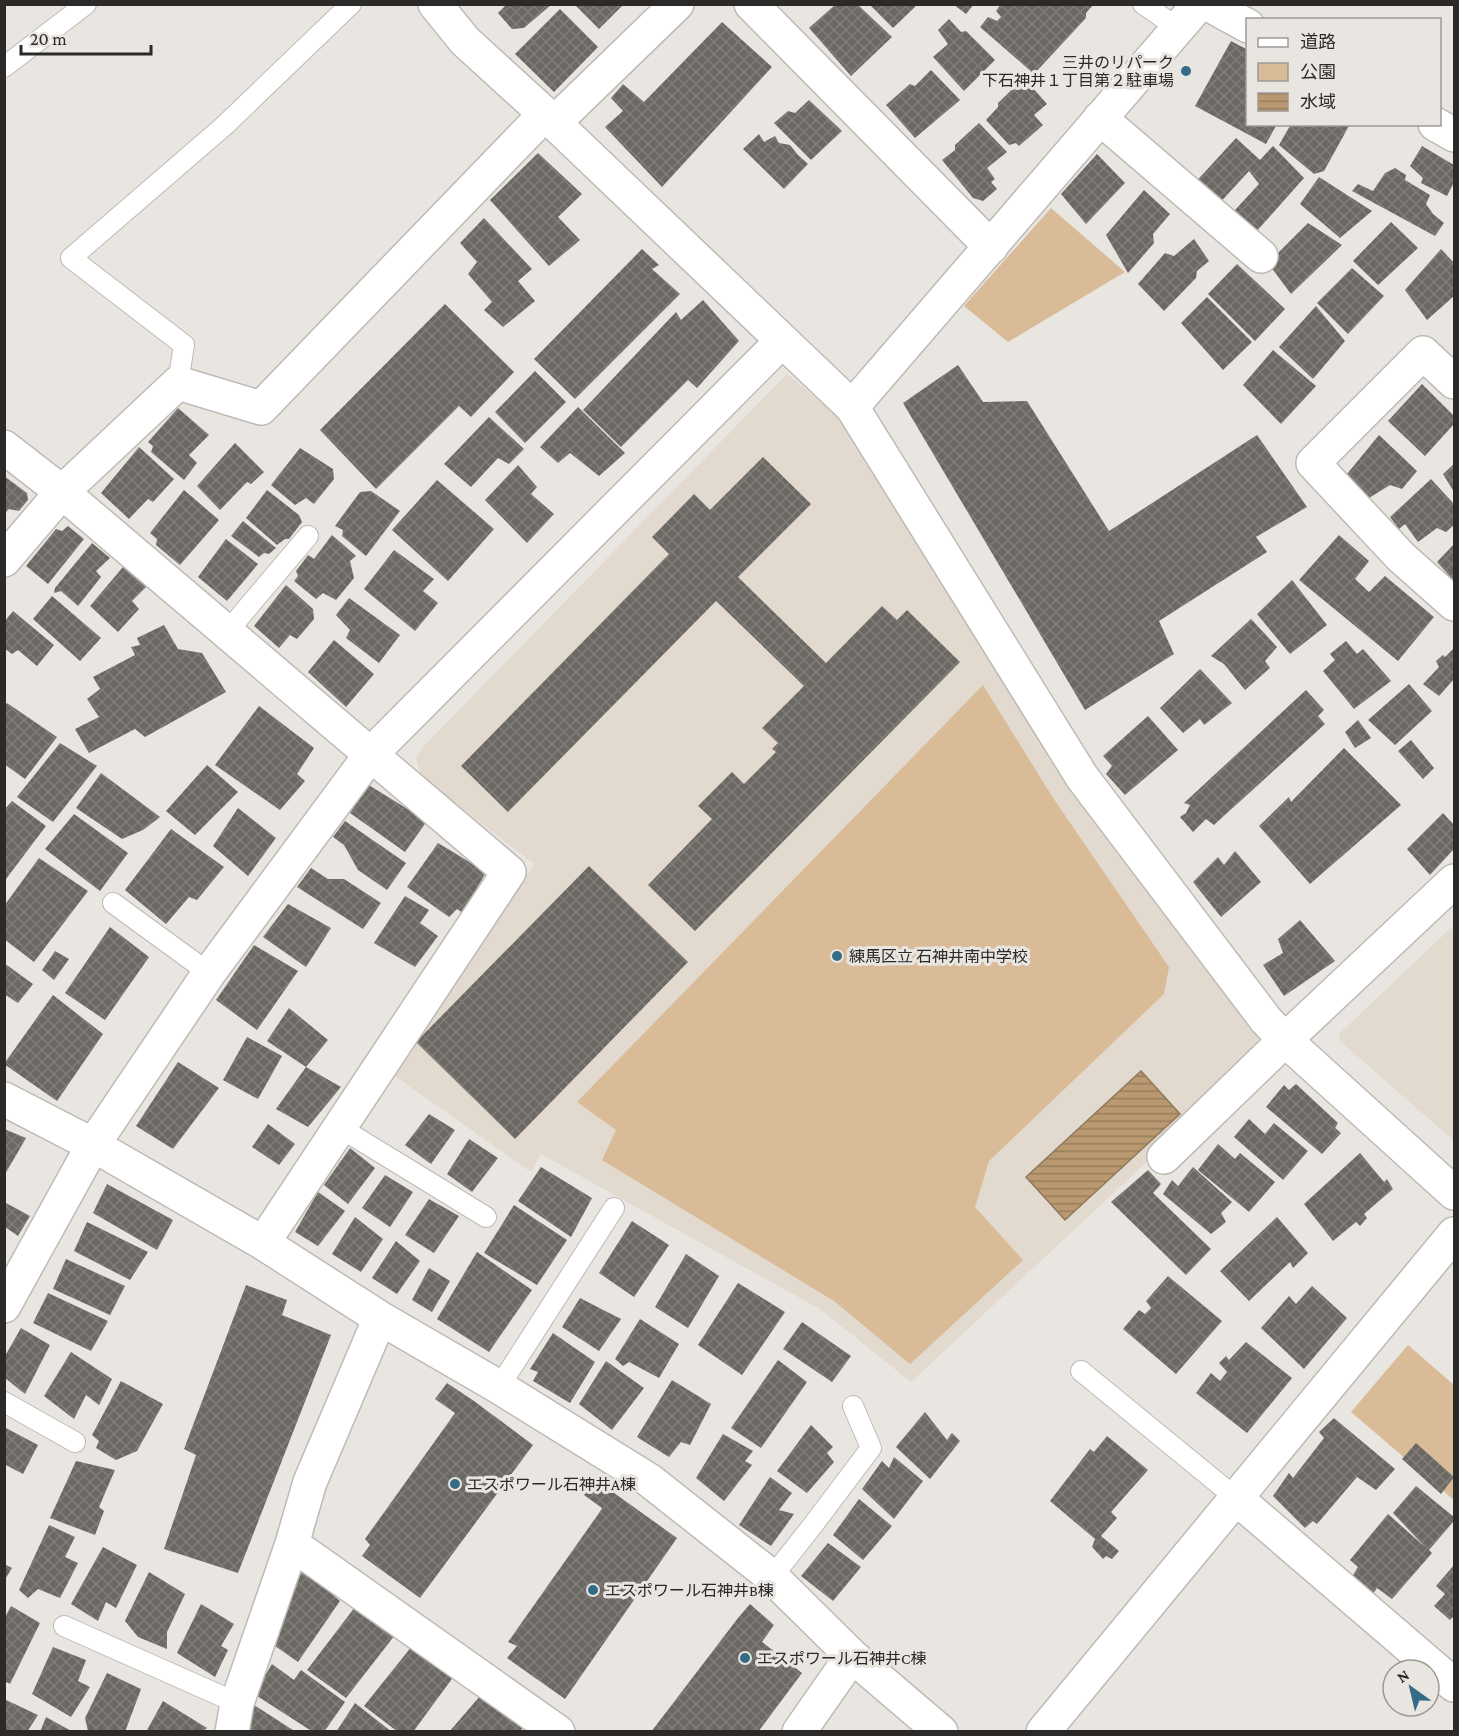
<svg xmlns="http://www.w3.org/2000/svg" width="1459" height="1736" viewBox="0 0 1459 1736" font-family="'Crimson Pro','Noto Sans JP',serif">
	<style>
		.built { fill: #e2d9cf }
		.park { fill: #d9bb97 }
		.water { fill: url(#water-rules); stroke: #8f785b; stroke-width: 1.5 }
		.building { fill: url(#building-cross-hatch) }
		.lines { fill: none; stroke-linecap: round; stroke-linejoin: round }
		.service-casing { stroke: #bebab6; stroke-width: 22 }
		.minor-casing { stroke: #bebab6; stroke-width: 36 }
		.service { stroke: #fff; stroke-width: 20 }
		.minor { stroke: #fff; stroke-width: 33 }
		.poi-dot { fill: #346b86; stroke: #e9e5e0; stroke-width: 2 }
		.labels { text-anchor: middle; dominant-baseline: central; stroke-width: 6; stroke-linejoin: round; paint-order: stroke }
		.poi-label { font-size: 16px; fill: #2b2a28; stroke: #e9e5e0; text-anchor: start }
	</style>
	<defs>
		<pattern id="water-rules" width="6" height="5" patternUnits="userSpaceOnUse" patternTransform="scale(1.5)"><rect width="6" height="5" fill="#ba9971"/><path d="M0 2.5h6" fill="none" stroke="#977d5d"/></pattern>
		<pattern id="building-cross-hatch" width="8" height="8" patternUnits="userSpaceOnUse" patternTransform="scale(1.5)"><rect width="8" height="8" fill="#6c6864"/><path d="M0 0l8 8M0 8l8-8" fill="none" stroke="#817e7a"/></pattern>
	</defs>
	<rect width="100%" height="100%" fill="#e9e5e0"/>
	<path class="built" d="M787 374 842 420 1269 1048 911 1382 820 1309 541 1154 531 1172 395 1076 534 864 427 781 419 770 416 758 422 748Z
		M1454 925V1141L1339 1040 1340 1033Z"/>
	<path class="park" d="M1051 208 1125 272 1008 342 964 306Z
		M983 685 1053 798 1169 967 1164 994 989 1161 975 1207 1023 1260 910 1364 834 1301 602 1160 616 1130 577 1102Z
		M1408 1345 1454 1385V1500L1351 1412Z"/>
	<path class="water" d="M1141 1071 1180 1114 1065 1220 1026 1177Z"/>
	<path class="building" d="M507 4H552L524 28 512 29 498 13Z
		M574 4H624L599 29Z
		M836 4H857L892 37 851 76 809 28Z
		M869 4H918L893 28Z
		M953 4H974L966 14Z
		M1001 4H1094L1086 13V18L1034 74 980 27 988 17 997 21 1001 17 996 11Z
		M560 9 598 47 554 92 515 54Z
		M949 19 961 32 966 31 995 60 964 91 933 57 948 44 938 30Z
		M722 22 772 67 662 187 605 127 623 111 611 98 623 84 644 102Z
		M1231 41 1248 50V124H1277L1266 144 1195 106Z
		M931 70 960 100 915 138 886 105 910 84 915 86Z
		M1021 81 1032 87 1047 104 1034 115 1043 125 1019 146 1016 143 1009 145 986 120 998 107V103Z
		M809 100 842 131 811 160 774 123 788 111 795 113Z
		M979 123 1007 152 987 168 995 179 991 182 997 189 983 201 973 198 942 160 955 150V145Z
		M1291 124H1350L1324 171 1314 174 1279 145Z
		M759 134 764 142 775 136 779 143 790 145 798 155 808 164 784 189 743 149Z
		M1236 138 1260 160 1273 146 1304 178 1255 233 1235 210 1259 184 1249 171 1216 207 1192 186Z
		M1422 146 1454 165V182L1447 196 1421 183 1423 178 1410 166Z
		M538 153 582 194 558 217 580 240 549 266 490 200Z
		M1097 154 1125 183 1086 224 1061 194Z
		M1395 168 1406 175 1405 180 1430 195 1426 204 1433 214 1444 223 1435 236 1352 191 1358 184 1373 191 1385 173Z
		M1319 177 1372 211 1340 238 1300 204Z
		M1144 190 1170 214 1153 234 1154 243 1128 273 1106 235Z
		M484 218 532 269 518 281 535 301 503 327 484 310 492 302 468 274 477 262 460 243Z
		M1391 222 1418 248 1378 285 1353 261Z
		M1308 223 1342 245 1291 294 1268 263Z
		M1194 239 1209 261 1197 271 1196 278 1164 311 1138 284 1165 253 1174 256Z
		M642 249 659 265 652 269 680 294 575 399 534 359Z
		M1441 249 1454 263V296L1427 320 1405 290Z
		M1237 264 1285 309 1255 341 1208 294Z
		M1352 268 1384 296 1348 334 1317 303Z
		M1207 297 1252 342 1223 370 1181 323Z
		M703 300 739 341 697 388 688 380 621 447 583 410 676 312 681 320Z
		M445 304 514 372 471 417 459 406 376 489 320 430Z
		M1316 306 1345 341 1313 379 1279 347Z
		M1273 350 1316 386 1281 424 1243 385Z
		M958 365 983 402 1027 401 1109 531 1257 435 1307 507 1256 537 1267 552 1159 621 1174 654 1085 710 903 403Z
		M535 371 566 402 525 443 495 412Z
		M1422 384 1454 416V424L1425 456 1388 421Z
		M578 407 625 453 599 476 570 453 558 463 540 447Z
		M178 408 209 435 189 455 197 463 184 480 151 452 153 446 148 442Z
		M489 417 524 449 509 464 498 458 471 487 444 464Z
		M1379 435 1417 471 1402 489 1390 485 1369 498 1347 474Z
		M235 443 264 472 251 484 247 482 220 510 197 486Z
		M139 447 174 479 153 502 148 499 129 519 101 493Z
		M300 448 333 469 334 479 314 504 306 498 295 505 271 485Z
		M763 457 811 504 738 577 826 663 882 606 897 620 907 610 960 662 695 931 648 885 712 819 698 806 732 772 744 784 776 752 772 749 778 743 762 728 804 686 716 601 508 812 461 766 669 554 652 537 694 494 710 510Z
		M1454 464V492L1443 474Z
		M518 465 537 487 531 494 554 514 527 543 485 500Z
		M4 476 27 493 28 500 19 511 9 509 4 514Z
		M1431 479 1454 504V525L1446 532 1437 528 1418 542 1405 524 1399 529 1390 517Z
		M437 480 494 529 448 581 392 530Z
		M184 490 219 520 180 565 156 545 157 539 150 533Z
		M267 490 299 515 302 522 289 539H285L277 545 246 518Z
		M371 491 400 511 366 556 342 536 343 530 335 526 360 492Z
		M243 521 276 548 269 554 264 553 259 557 231 536Z
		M68 526 84 539 48 584 26 566 56 529 62 531Z
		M332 535 356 556 350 561 354 578 336 600 323 593 316 599 294 581 298 576 296 571 308 555 314 559Z
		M1339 535 1369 561 1355 579 1369 592 1385 576 1434 617 1398 661 1299 580Z
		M226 539 258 564 227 601 198 577Z
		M92 543 110 558 96 571 101 577 78 606 61 591 54 593 55 588Z
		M1454 544V581L1437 562Z
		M394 550 434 579 423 591 438 603 415 631 364 589Z
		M123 567 146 587 132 601 139 609 118 632 90 606Z
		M1292 580 1327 625 1290 654 1257 614Z
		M286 585 313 609 314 619 297 639 290 635 279 648 254 626Z
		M52 596 101 638 80 661 33 619Z
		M349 598 400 635 379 663 346 638 350 630 336 615Z
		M13 611 54 645 37 666 18 650 12 654 4 648V622Z
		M1251 619 1277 647 1265 661 1270 668 1245 690 1224 664 1211 656Z
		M164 625 178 649 202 653 226 692 145 737 135 729 89 753 75 729 99 717 87 699 100 689 93 677 135 655 131 647 140 645 137 638Z
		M334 640 374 674 346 707 308 672Z
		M1346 641 1357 654 1363 649 1391 681 1354 709 1323 671 1335 660 1330 654Z
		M1454 648V679L1439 696 1423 684 1439 667 1436 661 1443 655 1445 657Z
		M1200 669 1232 703 1204 725 1200 719 1183 733 1160 708Z
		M1409 684 1432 711 1395 745 1368 720Z
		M1306 690 1324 710 1318 716 1325 724 1214 825 1206 819 1193 832 1180 817 1186 813 1190 805 1184 803Z
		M7 703 57 737 25 779 4 764V706Z
		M259 706 314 748 297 774 305 781 280 810 215 765Z
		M1148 716 1178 750 1125 795 1106 774 1112 766 1103 756Z
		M1358 720 1371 738 1355 748 1345 732Z
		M1411 740 1434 768 1423 779 1398 751Z
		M60 743 97 766 53 822 17 797Z
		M1344 748 1401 805 1310 884 1259 826 1289 797 1291 802Z
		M207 765 238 792 195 835 166 811Z
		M101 773 160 817 143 830 122 839 76 808Z
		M367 784 427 821 405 852 350 813Z
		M12 801 46 826 6 879 4 878V810Z
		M238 808 276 838 248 876 213 846Z
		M1443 813 1454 825V849L1430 875 1407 849Z
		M74 814 128 853 100 891 45 849Z
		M345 821 406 863 387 890 358 870 344 845 333 837Z
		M171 829 224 867 197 900 189 897 166 924 125 890Z
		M438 843 486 872 463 913 457 909 449 917 407 887Z
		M1235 851 1261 882 1221 917 1193 882 1218 857 1224 865Z
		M39 858 88 891 34 962 4 939V906Z
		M589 866 688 962 515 1139 416 1042Z
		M311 868 328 879H344L381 903 363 929 297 887Z
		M405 896 429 910 420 923 438 936 415 967 374 943Z
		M288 904 331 928 306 967 263 937Z
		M1300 920 1335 961 1284 996 1263 965 1283 953 1278 939Z
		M110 927 149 957 105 1020 65 993Z
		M254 945 298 971 257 1030 216 1000Z
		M55 951 69 959 54 980 42 970Z
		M4 963 33 984 18 1003 4 994Z
		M53 995 103 1034 57 1101 4 1064Z
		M289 1008 328 1040 306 1067 267 1041Z
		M247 1037 282 1056 258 1099 223 1080Z
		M178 1062 219 1088 173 1149 136 1126Z
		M306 1067 341 1087 308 1127 276 1109Z
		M1296 1084 1338 1123 1335 1128 1341 1133 1322 1154 1266 1107 1284 1085 1289 1090Z
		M429 1114 455 1130 431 1164 405 1145Z
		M1249 1119 1265 1134 1274 1123 1308 1151 1283 1180 1234 1137Z
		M268 1124 295 1144 279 1165 252 1147Z
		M4 1129 26 1138 4 1176Z
		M469 1139 498 1158 472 1192 447 1174Z
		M1218 1144 1235 1159 1240 1153 1275 1182 1249 1212 1198 1170Z
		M350 1148 375 1168 348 1204 324 1185Z
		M1360 1153 1384 1182 1387 1179 1393 1189 1364 1214 1367 1218 1360 1226 1356 1222 1333 1241 1304 1204Z
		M541 1167 592 1198 571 1237 518 1201Z
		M1193 1167 1232 1202 1221 1213 1226 1222 1211 1234 1163 1194 1172 1180 1178 1186Z
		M1148 1170 1161 1184 1153 1193 1211 1249 1186 1275 1111 1202Z
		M385 1175 413 1192 390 1227 362 1208Z
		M107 1184 173 1220 157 1250 93 1213Z
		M318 1192 345 1211 318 1246 295 1232Z
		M429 1199 459 1216 434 1253 405 1235Z
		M6 1203 30 1216 18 1236 5 1227V1207Z
		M514 1205 567 1240 537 1285 484 1253Z
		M355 1217 383 1239 361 1272 332 1254Z
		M1277 1217 1308 1253 1293 1268 1290 1262 1249 1301 1220 1271Z
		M632 1221 669 1245 634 1297 599 1273Z
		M87 1222 148 1252 130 1280 74 1251Z
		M396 1241 420 1261 397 1294 372 1278Z
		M477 1252 532 1290 489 1352 437 1319Z
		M686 1254 719 1276 688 1328 655 1307Z
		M66 1259 125 1286 110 1315 53 1289Z
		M429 1268 450 1281 432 1312 412 1300Z
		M1168 1276 1222 1321 1176 1374 1123 1329 1139 1310 1145 1314 1151 1308 1146 1301Z
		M738 1283 785 1312 742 1375 698 1345Z
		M246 1285 287 1300 282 1315 331 1335 238 1573 164 1549 196 1455 184 1449Z
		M1312 1286 1347 1318 1304 1369 1261 1328 1289 1296 1296 1304Z
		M48 1293 108 1321 91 1351 33 1323Z
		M580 1298 621 1319 599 1351 562 1327Z
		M640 1319 679 1344 659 1378 629 1362 623 1366 615 1359Z
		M802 1322 851 1356 832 1382 783 1349Z
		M21 1328 50 1345 25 1394 5 1378V1356Z
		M553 1333 595 1362 570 1403 533 1381 538 1372 530 1369Z
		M1246 1342 1292 1378 1247 1433 1196 1393 1211 1373 1220 1381 1227 1372 1219 1363 1226 1356 1229 1360Z
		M71 1352 112 1379 99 1405 86 1395 74 1419 44 1396Z
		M778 1360 807 1382 761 1448 731 1428Z
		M606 1361 644 1388 612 1430 579 1404Z
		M672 1380 711 1404 690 1445 681 1442 669 1457 637 1437Z
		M121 1381 163 1404 137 1451 116 1460 96 1448 99 1441 92 1435Z
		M447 1383 474 1401 533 1445 420 1598 362 1556 370 1545 365 1539 455 1413 435 1399Z
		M925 1412 947 1440 952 1433 960 1441 930 1479 896 1447Z
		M1334 1418 1395 1469 1376 1490 1357 1477 1317 1524 1313 1521 1305 1528 1273 1496 1289 1473 1293 1478 1324 1438 1319 1432Z
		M811 1425 833 1447 827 1453 834 1462 807 1493 777 1471Z
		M4 1427 38 1445 23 1474 4 1464Z
		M723 1434 753 1451 745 1461 752 1465 724 1501 696 1478Z
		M1107 1436 1148 1470 1111 1512 1117 1518 1101 1536 1119 1551 1112 1559 1106 1556 1103 1559 1092 1547 1095 1539 1050 1501 1090 1449 1094 1452Z
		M1416 1443 1454 1477 1441 1494 1402 1459Z
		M894 1457 923 1481 894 1519 862 1489 882 1461 889 1468Z
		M76 1461 115 1470 99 1507 104 1511 95 1535 50 1518Z
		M770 1477 792 1493 779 1510 794 1514 771 1546 739 1525Z
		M596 1480 677 1538 565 1699 507 1658 517 1646 508 1642 599 1513 602 1508 584 1495Z
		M1416 1486 1454 1517V1521L1429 1550 1432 1553 1392 1599 1377 1588 1373 1594 1353 1575 1358 1567 1350 1560 1388 1514 1425 1547 1393 1513Z
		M859 1499 892 1526 863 1560 833 1535Z
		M49 1525 75 1537 65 1557 78 1563 60 1598 38 1589 28 1598 19 1590Z
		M828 1543 861 1567 833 1601 801 1576Z
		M103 1547 137 1565 116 1608 106 1602 98 1621 71 1604Z
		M4 1564 12 1568 4 1581Z
		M1454 1565V1616L1450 1620 1434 1606 1445 1594 1436 1586Z
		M303 1570 340 1601 298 1662 268 1641Z
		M149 1572 185 1594 167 1632V1649L138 1637 125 1621Z
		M201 1604 234 1624 221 1646 228 1650 215 1677 177 1653Z
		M750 1604 774 1625 762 1642 802 1673 758 1732H651L738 1618Z
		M11 1606 40 1623 10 1684 4 1681V1619Z
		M355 1607 395 1635 346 1698 307 1670Z
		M412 1646 454 1676 413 1732H398L364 1706Z
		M53 1647 86 1660 78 1681 90 1687 71 1717 32 1694Z
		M272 1664 294 1680 301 1670 345 1702 324 1732H313L254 1694Z
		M107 1673 141 1689 125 1732 88 1731 85 1718Z
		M480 1696 523 1727 520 1732H449Z
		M4 1699 38 1715 27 1732H4Z
		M163 1701 207 1728 202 1732H146Z
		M251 1703 296 1732H248Z
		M355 1703 392 1732H336Z
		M46 1717 73 1732H40Z"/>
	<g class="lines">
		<defs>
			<path id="service" d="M1143 4 1178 28
				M4 67 86 4
				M178 383 184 345 71 258 224 126 351 4
				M227 632 308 536
				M113 903 209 973
				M339 1127 486 1217
				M1081 1371 1236 1498
				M499 1387 614 1208
				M4 1402 75 1442
				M772 1577 813 1525 871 1448 853 1406
				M64 1626 237 1703"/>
			<path id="minor" d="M435 4 465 41 545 114 852 407 1082 777 1266 1020 1285 1040 1454 1193
				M751 4 991 247
				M1208 4 1248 26
				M1100 118 1261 256
				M554 123 677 4
				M1435 124 1454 135
				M1454 382 1423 353 1313 463 1401 557 1454 604
				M852 407 1199 4
				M4 447 62 492 509 872 263 1243
				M4 560 62 492 178 383 261 408 545 114
				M4 1099 93 1145 263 1243 380 1318 499 1387 649 1480 772 1577 852 1656 941 1732
				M1164 1157 1285 1040 1454 881
				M4 1306 93 1145 209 973 371 754 782 341
				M1236 1498 1454 1685
				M292 1544 558 1732
				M232 1732 237 1703 292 1544 310 1482 380 1318
				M799 1732 852 1656
				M1043 1732 1454 1234"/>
		</defs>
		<use href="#service" class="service-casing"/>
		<use href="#minor" class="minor-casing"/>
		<use href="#service" class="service"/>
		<use href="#minor" class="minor"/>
	</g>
	<g class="poi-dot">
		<circle cx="1186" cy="71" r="6"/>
		<circle cx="837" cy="956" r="6"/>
		<circle cx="455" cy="1484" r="6"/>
		<circle cx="593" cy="1590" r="6"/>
		<circle cx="745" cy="1658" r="6"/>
	</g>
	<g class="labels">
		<g class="poi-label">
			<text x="1174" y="62" text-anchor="end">三井のリパーク<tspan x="1174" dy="18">下石神井１丁目第２駐車場</tspan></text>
			<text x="849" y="956">練馬区立 石神井南中学校</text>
			<text x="467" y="1484">エスポワール石神井A棟</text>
			<text x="605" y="1590">エスポワール石神井B棟</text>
			<text x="757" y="1658">エスポワール石神井C棟</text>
		</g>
	</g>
	<rect width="1459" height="1736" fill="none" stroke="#2b2a28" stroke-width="12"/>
	<rect x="1246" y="18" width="195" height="108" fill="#e9e5e0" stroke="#9d9a96" stroke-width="1.5"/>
	<rect x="1258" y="38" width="30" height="9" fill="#ffffff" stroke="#9d9a96" stroke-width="1.5"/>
	<text x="1300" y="48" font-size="18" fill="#2b2a28">道路</text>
	<rect x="1258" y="63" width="30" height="18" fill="#d9bb97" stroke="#9d9a96" stroke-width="1.5"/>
	<text x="1300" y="78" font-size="18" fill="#2b2a28">公園</text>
	<rect x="1258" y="93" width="30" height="18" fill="url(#water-rules)" stroke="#9d9a96" stroke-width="1.5"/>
	<text x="1300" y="108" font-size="18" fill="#2b2a28">水域</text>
	<g transform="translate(1411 1688) rotate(326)"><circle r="28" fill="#e9e5e0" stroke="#9d9a96" stroke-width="1.5"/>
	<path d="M0-4.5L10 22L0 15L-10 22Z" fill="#346b86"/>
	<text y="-9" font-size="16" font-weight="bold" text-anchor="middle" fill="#2b2a28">N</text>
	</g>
	<path d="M21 45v9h130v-9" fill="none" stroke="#2b2a28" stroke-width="3"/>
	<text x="30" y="45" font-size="18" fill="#2b2a28" stroke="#e9e5e0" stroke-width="4.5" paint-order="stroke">20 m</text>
</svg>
